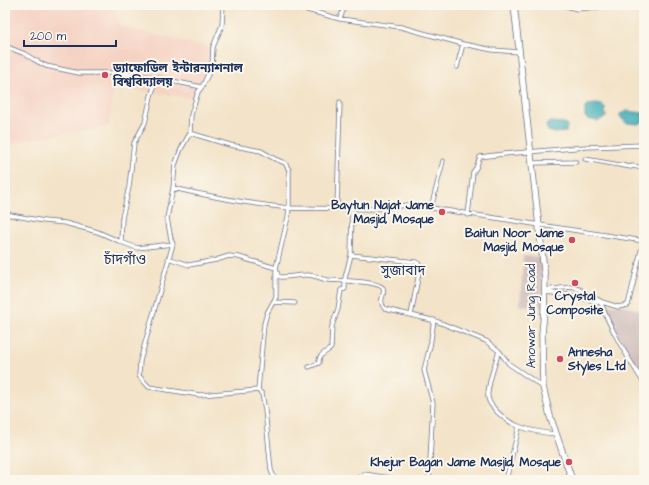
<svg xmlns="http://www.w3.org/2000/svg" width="649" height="485" viewBox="0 0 649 485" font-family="'Architects Daughter','Noto Sans Bengali',sans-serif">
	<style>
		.built { fill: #f5d2c2 }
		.industrial { fill: #d1bfbd }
		.water { fill: #39aab5; stroke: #2a6c8a }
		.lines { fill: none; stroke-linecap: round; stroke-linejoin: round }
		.minor-casing { stroke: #676e83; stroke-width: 5 }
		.trunk-casing { stroke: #676e83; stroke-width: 7 }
		.minor { stroke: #fff; stroke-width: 3.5 }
		.trunk { stroke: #fff; stroke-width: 5.5 }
		.poi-dot { fill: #d1495b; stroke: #fbf7ec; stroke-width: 1.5 }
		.labels { text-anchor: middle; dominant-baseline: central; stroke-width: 4; stroke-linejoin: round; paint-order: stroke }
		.poi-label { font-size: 12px; font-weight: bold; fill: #1b2f5e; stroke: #fbf7ec; text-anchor: end }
		.street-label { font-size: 12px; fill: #1b2f5e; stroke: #fbf7ec }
		.quarter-label { font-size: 14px; fill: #1b2f5e; stroke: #fbf7ec }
	</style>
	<rect width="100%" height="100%" fill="#fbf7ec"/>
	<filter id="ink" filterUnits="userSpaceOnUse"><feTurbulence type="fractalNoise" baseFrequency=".025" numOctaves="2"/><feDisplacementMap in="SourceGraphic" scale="8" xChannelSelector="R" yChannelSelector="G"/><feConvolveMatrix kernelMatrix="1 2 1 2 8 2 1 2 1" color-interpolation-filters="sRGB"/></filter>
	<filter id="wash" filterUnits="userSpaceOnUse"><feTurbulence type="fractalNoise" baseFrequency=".012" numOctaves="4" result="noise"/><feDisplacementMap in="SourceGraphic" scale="16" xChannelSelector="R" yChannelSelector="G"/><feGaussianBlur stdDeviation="0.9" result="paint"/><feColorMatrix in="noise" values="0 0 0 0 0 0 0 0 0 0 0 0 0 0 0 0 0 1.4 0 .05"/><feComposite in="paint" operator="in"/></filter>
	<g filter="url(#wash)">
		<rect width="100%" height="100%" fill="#f3e3c8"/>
		<path class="built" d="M5 5H114L119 26 211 48 210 65 194 99 115 86 109 126 20 141 5 149Z"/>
		<path class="industrial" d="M523 256 541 257 543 306H520Z
			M602 305H621L644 311V367L635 365Z"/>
		<path class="water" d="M596 104 603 105 605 107 606 117 598 121 587 119 585 116V107L588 105Z
			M627 111 644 113 643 122 638 124 626 123 619 116 620 114Z
			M551 122 565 123 567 126 566 132 555 133 548 131 546 126 547 124Z"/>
	</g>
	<g filter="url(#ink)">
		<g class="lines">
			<defs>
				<path id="minor" d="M223 5 222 25 213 47 212 66 202 87 198 92 191 115 190 133 181 149 175 165 173 188 167 218 171 239 173 244 140 361 139 376 149 387 200 395 258 390 262 394 265 410 271 470 275 480
					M263 5 300 8 340 19 401 27 463 44 493 50 519 52
					M563 5 577 9 618 5
					M340 19 345 5
					M5 46 25 54 33 59 46 66 79 73H121L157 78 151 96 145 123 134 143 129 187 122 218 121 242
					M457 67 463 44
					M157 78 202 87
					M585 159 631 167 632 166 644 168
					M532 163 576 162
					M173 188C212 197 250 204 289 208V170L285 163 275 159 261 151 230 145 190 133
					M431 208 443 161
					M337 209 340 102
					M352 209 351 255 416 262 419 264 420 267 411 315
					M5 214 44 221 65 223 98 232 121 242 137 248 173 244
					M468 215 473 172 476 168 480 157 504 154 586 147 644 145
					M168 258 189 265 216 260 229 256 239 257 276 268 278 276 281 277C290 277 298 275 306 275 313 274 321 279 328 280 338 281 377 280 383 288 386 295 377 300 385 309L436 321 486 341 499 351 509 364 543 387
					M544 290 571 287 579 289 602 302 618 307 628 305 644 238
					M546 292 574 296 601 303C611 331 628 358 644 383
					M273 302 295 303
					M499 351C495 365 489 379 488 393 487 398 490 404 493 407 508 427 533 432 556 434
					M309 367 319 363C318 354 326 353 331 348L332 326 338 309 341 290 345 289V278L351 255
					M258 390 264 324 267 313 276 297V268L288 217 289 208 375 209 407 205 431 208 644 241
					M355 480 364 474 402 480
					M429 480 433 403 424 370 430 346 434 320
					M506 480 519 427"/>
				<path id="trunk" d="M514 5 545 279 544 311 542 334 543 387 550 416 572 480"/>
			</defs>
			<use href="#minor" class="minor-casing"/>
			<use href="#trunk" class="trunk-casing"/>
			<use href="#minor" class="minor"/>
			<use href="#trunk" class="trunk"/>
		</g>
	</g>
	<g class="poi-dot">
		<circle cx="105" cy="75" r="4"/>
		<circle cx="442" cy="212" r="4"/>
		<circle cx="572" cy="240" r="4"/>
		<circle cx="575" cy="283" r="4"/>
		<circle cx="560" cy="359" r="4"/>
		<circle cx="569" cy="462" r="4"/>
	</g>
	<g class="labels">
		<g class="poi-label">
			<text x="113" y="68" text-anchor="start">ড্যাফোডিল ইন্টারন্যাশনাল<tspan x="113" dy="14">বিশ্ববিদ্যালয়</tspan></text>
			<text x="434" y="205">Baytun Najat Jame<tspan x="434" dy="14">Masjid, Mosque</tspan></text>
			<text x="564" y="233">Baitun Noor Jame<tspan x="564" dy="14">Masjid, Mosque</tspan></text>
			<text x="575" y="296" text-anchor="middle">Crystal<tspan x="575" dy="14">Composite</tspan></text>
			<text x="568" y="352" text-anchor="start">Annesha<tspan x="568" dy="14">Styles Ltd</tspan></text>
			<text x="561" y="462">Khejur Bagan Jame Masjid, Mosque</text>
		</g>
		<g class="street-label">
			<text transform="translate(531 316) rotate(-90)">Anowar Jung Road</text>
		</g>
		<g class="quarter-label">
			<text x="125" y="260">চাঁদগাঁও</text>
			<text x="403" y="271">সুজাবাদ</text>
		</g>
	</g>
	<rect width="649" height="485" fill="none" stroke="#fbf7ec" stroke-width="20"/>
	<path d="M24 40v6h92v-6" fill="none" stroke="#1b2f5e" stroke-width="2"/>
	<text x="30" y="40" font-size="12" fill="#1b2f5e" stroke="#fbf7ec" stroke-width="3" paint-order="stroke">200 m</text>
</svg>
